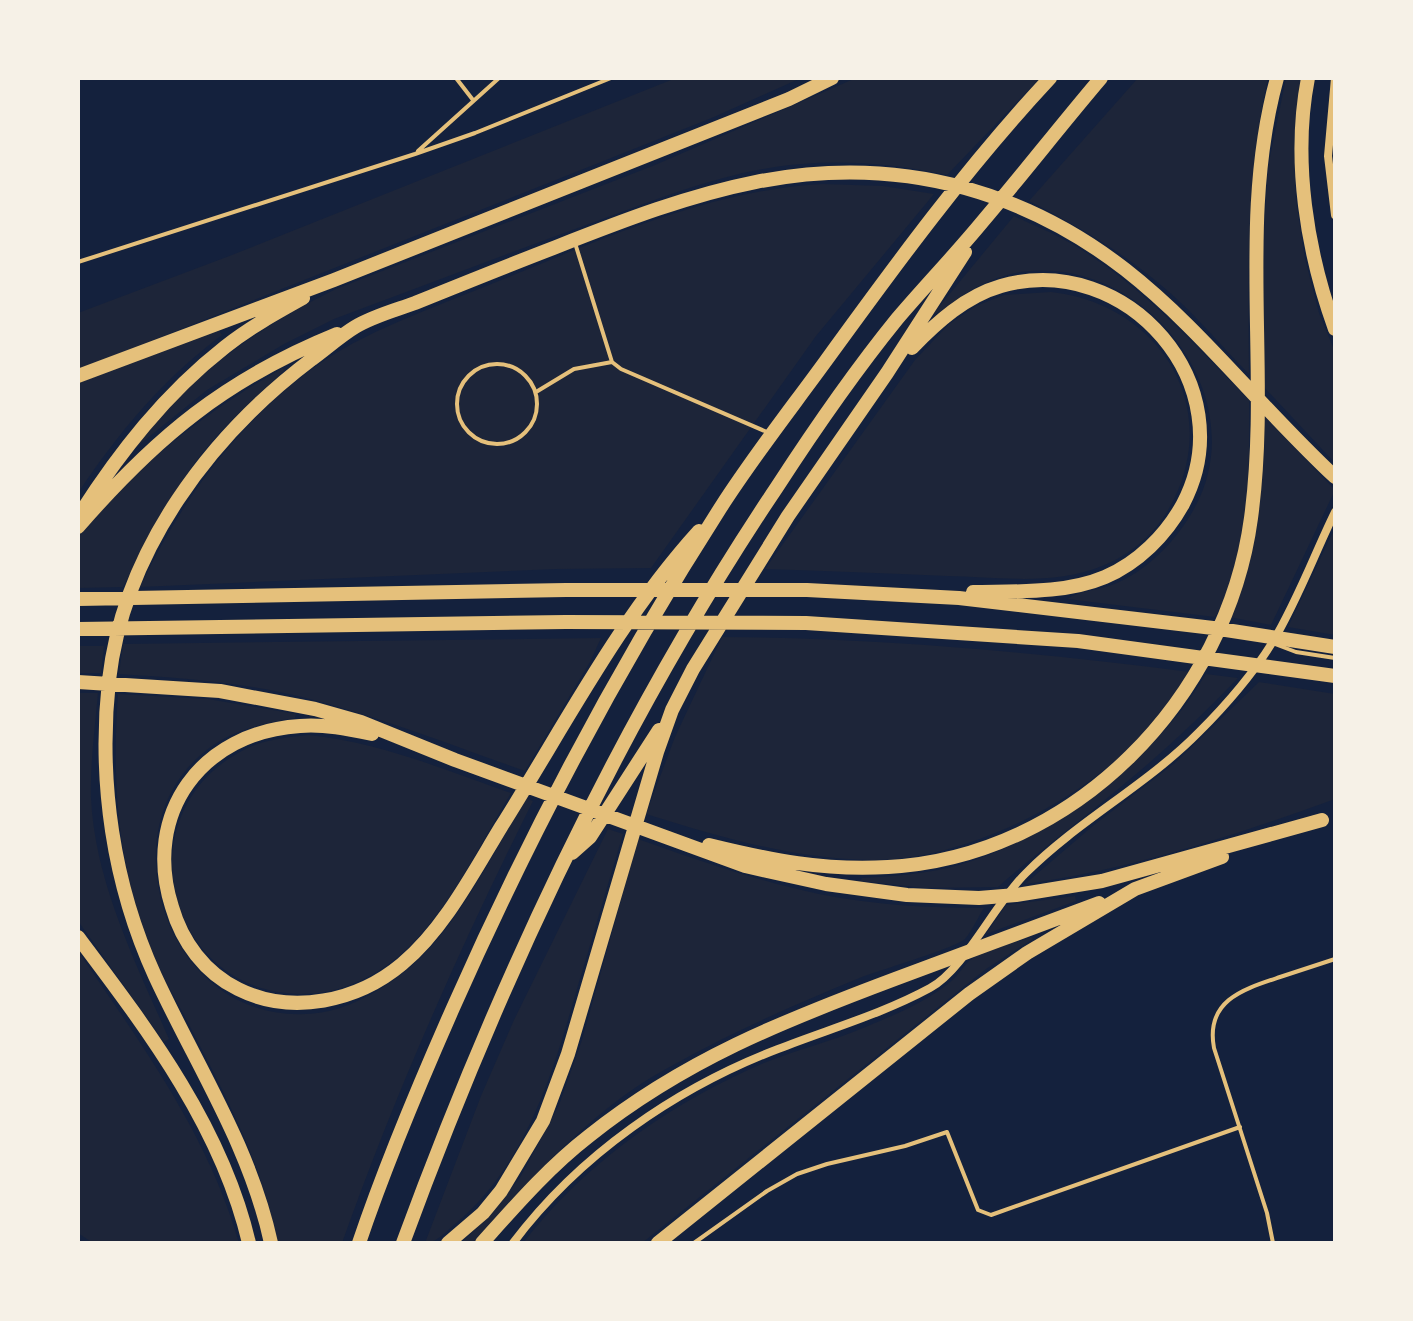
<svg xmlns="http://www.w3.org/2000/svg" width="1413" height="1321" viewBox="0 0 1413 1321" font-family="Raleway,sans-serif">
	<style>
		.green { fill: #1d2539 }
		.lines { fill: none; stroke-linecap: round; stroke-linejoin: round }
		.service { stroke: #e5c07b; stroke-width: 4 }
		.minor { stroke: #e5c07b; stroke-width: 8 }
		.trunk { stroke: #e5c07b; stroke-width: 14 }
	</style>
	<rect width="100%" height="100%" fill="#14213d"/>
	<path class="green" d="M676 78H801L714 117 78 370V313L232 255Z
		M856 78H1040L947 175C899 165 851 160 802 164 732 169 663 197 597 221 509 253 422 286 334 319L284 344 207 390 134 449C138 438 149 429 157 420 207 364 268 322 336 289L655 165Z
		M1138 78H1268C1246 176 1248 274 1249 374 1222 347 1197 316 1168 291 1126 254 1078 226 1029 201Z
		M1286 78H1301L1294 138 1296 200 1305 259 1319 313 1335 352V463L1263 386 1264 228 1268 167Z
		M823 184 883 186 934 194 816 336 651 568 557 569 140 587C178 507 230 433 300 378 354 335 420 313 484 287 591 244 706 190 823 184Z
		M1014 216C1038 227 1063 237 1085 252 1148 292 1198 348 1249 400 1249 472 1253 554 1215 617L1067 599C1078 591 1098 590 1112 585 1147 572 1178 539 1195 507 1254 398 1149 262 1031 271 1007 272 982 283 963 295 953 302 943 312 933 314Z
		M1051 292C1154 303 1221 399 1175 497 1160 529 1135 553 1102 566 1054 586 998 577 947 576 886 573 826 571 765 569L915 360 949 324 976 306 1004 295Z
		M218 329 222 335C162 380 119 432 78 493V383Z
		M283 368 284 371C253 400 219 429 194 464 167 502 146 546 123 587L78 588V537C135 466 205 412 283 368Z
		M1261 413 1335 490 1271 625 1229 617C1259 541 1262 494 1261 413Z
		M1335 529V635L1288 627 1329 540Z
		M722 637C879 638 1034 652 1190 672 1175 694 1159 715 1142 735 1081 802 963 861 872 860 793 859 720 837 646 814L675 737Z
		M601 638 590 662 525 771C451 745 378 716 302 697 242 682 180 678 119 674L123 644Z
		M78 646H104L101 673H78Z
		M1206 674 1238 678C1200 718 1160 755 1117 790 1078 823 1036 853 998 887L925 888 860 881 862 878C894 876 928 874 959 865 1042 840 1119 786 1174 719 1186 706 1196 689 1206 674Z
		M1259 682 1335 694V799C1233 836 1132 869 1025 884L1094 825 1176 762Z
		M78 693H98C95 728 90 763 91 798 95 883 136 963 169 1039L164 1042 78 921Z
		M118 694 208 699 296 714 295 718C267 723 239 728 215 744 174 771 154 816 156 863 159 955 233 1031 329 1011 359 1004 386 987 409 968 456 930 494 851 526 798L533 801C461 945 396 1091 342 1243H277C263 1163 222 1089 185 1017 171 991 155 963 145 935 117 857 112 776 118 694Z
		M309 735C379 742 445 770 511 793 480 844 452 904 410 946 380 975 343 994 301 994 163 993 120 806 250 747 268 739 289 737 309 735Z
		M608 829 623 834C608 883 594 933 579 982 554 1068 528 1164 455 1224 446 1232 436 1243 425 1243L481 1096 514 1020Z
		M638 839C697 860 757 881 819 894 873 905 929 908 984 908 978 917 972 931 965 939 955 948 880 970 862 977 791 1006 718 1038 652 1077 583 1119 527 1183 474 1243H461L495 1210 521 1176 559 1105 582 1040Z
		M1075 896 1076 901 986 934 1006 905Z
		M1031 937 1033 939 986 969 642 1243H523C582 1167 661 1110 748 1070 786 1052 829 1043 868 1026 894 1015 926 1002 949 983 957 977 962 968 969 961 982 951 1015 943 1031 937Z
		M78 951C141 1044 208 1134 239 1243H93L78 1233Z"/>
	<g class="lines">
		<path class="service" d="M456 78 473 100
			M418 151 499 78
			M575 243 612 362 621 369 767 432
			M78 262 415 154 475 133 611 78
			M457 404a40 40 0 1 1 80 0a40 40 0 1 1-80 0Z
			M536 392 574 369 612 362
			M1275 644 1296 652 1335 658
			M694 1243 767 1191 797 1174 827 1164 905 1146 947 1132 978 1210 991 1215 1240 1127
			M1273 1243 1267 1213 1214 1048C1205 1000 1244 989 1280 977 1298 971 1317 965 1335 959"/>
		<path class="minor" d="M1335 78 1328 156 1335 215
			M513 1243C579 1155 676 1088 778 1049 829 1029 882 1014 930 988 964 970 995 903 1026 873 1079 820 1147 785 1199 732 1226 705 1252 675 1272 643 1297 602 1314 555 1335 512"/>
		<path class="trunk" d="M1308 78C1292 160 1307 252 1335 329
			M912 348C937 322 966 296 1001 286 1127 250 1245 386 1183 504 1166 535 1138 563 1105 577 1065 594 1015 591 973 592
			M78 376 334 280 789 99 832 78
			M78 517C119 453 165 394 225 347 249 328 276 313 303 298
			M78 527C156 437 226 379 337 334
			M78 599 566 590H807L959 598 1213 628 1335 647
			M78 629 566 622 806 623 1078 641 1335 676
			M78 682 220 691 315 709 361 722 455 760 745 866 826 884 907 895 979 898 1016 895 1102 881 1322 820
			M372 734C348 729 324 724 300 726 202 732 142 813 172 907 182 942 205 973 238 989 292 1016 358 1001 402 964 444 929 473 873 501 827 564 727 619 619 699 531
			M709 845C770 860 825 871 888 867 1074 857 1227 698 1251 518 1271 371 1237 222 1277 78
			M572 853 590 837 659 730
			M78 937C148 1030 222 1127 249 1243
			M271 1243C250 1146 196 1065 155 976 113 884 98 781 109 680 124 550 210 436 312 359 326 349 340 336 355 327 373 316 396 310 415 303 462 284 509 265 556 247 693 193 817 147 965 188 1140 237 1212 362 1335 477
			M359 1243C386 1163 419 1085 453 1008 530 834 619 666 721 507 753 457 790 410 825 362 896 264 967 167 1050 78
			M403 1243C500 979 620 721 777 487 814 430 854 372 897 319 925 286 955 255 983 221 1023 174 1061 125 1101 78
			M448 1243 483 1213 501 1191 543 1121 568 1054 657 752 672 710 693 669 788 516 887 373 965 252
			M482 1243C516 1205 549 1167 589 1136 684 1060 783 1021 895 979 963 954 1031 928 1099 903
			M658 1243 969 994 1027 953 1135 889 1222 857"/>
	</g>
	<rect width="1413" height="1321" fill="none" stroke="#f6f1e7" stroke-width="160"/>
</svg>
